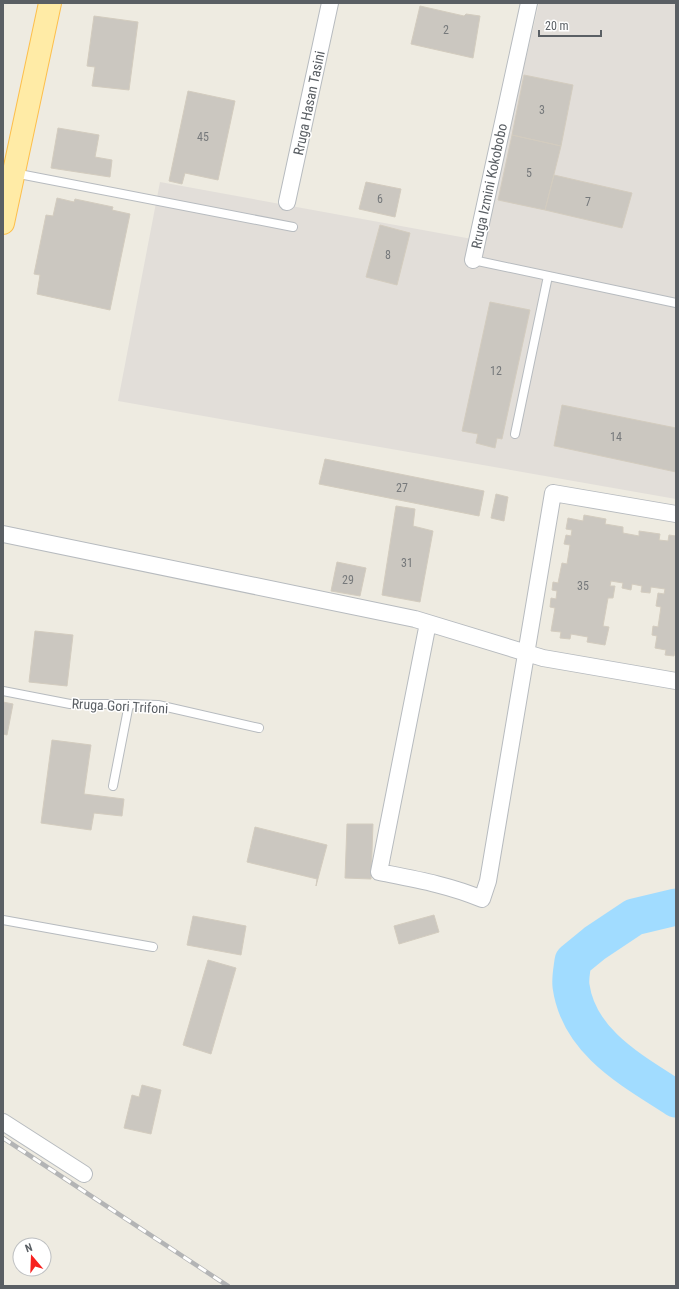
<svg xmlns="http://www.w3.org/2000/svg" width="679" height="1289" viewBox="0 0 679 1289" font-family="'Roboto Condensed',sans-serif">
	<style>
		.industrial { fill: #e2ded9 }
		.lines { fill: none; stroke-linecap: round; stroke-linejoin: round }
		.river { stroke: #a1dcff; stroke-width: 37 }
		.building { fill: #cbc7c0; stroke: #d3ccbf }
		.service-casing { stroke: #b7bbbf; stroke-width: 10 }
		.minor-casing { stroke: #b7bbbf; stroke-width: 18 }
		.primary-casing { stroke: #fdbf4c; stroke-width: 24 }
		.service { stroke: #fff; stroke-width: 8 }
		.minor { stroke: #fff; stroke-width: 16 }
		.primary { stroke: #ffeba6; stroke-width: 22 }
		.rail-casing { stroke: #b3b4b5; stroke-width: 4.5 }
		.rail { stroke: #fff; stroke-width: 3; stroke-dasharray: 9; stroke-linecap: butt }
		.labels { text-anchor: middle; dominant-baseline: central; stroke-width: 3; stroke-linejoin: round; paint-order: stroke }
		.number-label { font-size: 12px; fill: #76797b }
		.street-label { font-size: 14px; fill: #5a5f64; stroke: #fff }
	</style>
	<rect width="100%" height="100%" fill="#eeebe1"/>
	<path class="industrial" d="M539 3H676V499L118 401 160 182 483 241Z"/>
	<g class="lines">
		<path class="river" d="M676 907 634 917 595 943 573 961C572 969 570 978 571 986 579 1043 633 1071 676 1099"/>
	</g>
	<path class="building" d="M420 6 464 16 466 14 480 16 473 58 411 44Z
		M94 16 138 22 129 90 92 86 95 67 87 66Z
		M524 75 573 85 561 146 512 135Z
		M188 91 235 101 218 180 185 173 182 184 169 181Z
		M58 128 99 135 95 157 112 160 110 177 51 168Z
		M512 135 561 146 545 210 498 200Z
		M554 175 632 193 622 228 545 210Z
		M366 182 401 189 395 217 359 209Z
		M57 198 74 202 75 199 113 207 112 210 130 214 110 310 37 294 40 275 34 274 46 215 53 216Z
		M380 225 410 233 397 285 366 277Z
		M490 302 530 310 502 439 497 438 495 448 476 443 478 434 462 431Z
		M562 405 676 428V472L555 446H554Z
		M325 459 484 491 479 516 319 484Z
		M496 494 508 497 504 521 491 518Z
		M396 506 415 509 413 526 433 531 420 602 382 595Z
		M584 515 606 519 605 524 623 527V533L639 536V531L660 534 659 540 668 541 669 535 676 536V651H675L674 656 665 655 666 650 655 648 657 636 652 635 653 626 658 627 661 607 656 606 658 593 664 594 665 589 651 587 650 593 641 592 642 586 632 584 631 590 622 588 623 583 611 581 610 586H615L613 598H608L603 626 609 627 605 645 587 642 588 637 571 634 570 639 560 638 561 632 551 631 555 608 550 607 551 598 556 599 557 591 552 590 553 582 558 583 562 563 567 564 570 545 564 544 566 535 571 536 572 530 566 529 568 518 583 521Z
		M337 562 366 568 360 596 331 591Z
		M35 631 73 635 67 686 29 682Z
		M3 702 13 704 7 735 3 734Z
		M52 740 91 745 84 794 124 799 122 816 94 813 91 830 41 823Z
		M347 824H373L371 879 345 878Z
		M255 827 327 845 316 886 317 879 247 862Z
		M434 915 439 932 399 944 394 926Z
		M193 916 246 926 241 955 187 945Z
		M208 960 236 968 211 1054 183 1045Z
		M142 1085 161 1090 151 1134 124 1128 132 1095 139 1097Z"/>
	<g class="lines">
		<defs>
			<path id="service" d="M14 173 293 227
				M473 260 676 303
				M515 434 548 276
				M3 691 70 704H129L158 705 259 728
				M113 786 129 704
				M3 920 153 947"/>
			<path id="minor" d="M287 202 330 3
				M473 260 529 3
				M3 534 415 619 543 658 676 681
				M428 623 379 872C414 879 449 885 482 899L488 881 553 493 676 514
				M3 1122 84 1174"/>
			<path id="primary" d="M3 223 50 3"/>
		</defs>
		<use href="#service" class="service-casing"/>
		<use href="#minor" class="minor-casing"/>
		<use href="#primary" class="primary-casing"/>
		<use href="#service" class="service"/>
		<use href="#minor" class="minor"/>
		<use href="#primary" class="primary"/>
		<defs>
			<path id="rail" d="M3 1138 228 1286"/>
		</defs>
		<use href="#rail" class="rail-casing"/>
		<use href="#rail" class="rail"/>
	</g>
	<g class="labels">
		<g class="number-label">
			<text x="446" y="30">2</text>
			<text x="542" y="110">3</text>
			<text x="203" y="137">45</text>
			<text x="529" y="173">5</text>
			<text x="380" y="199">6</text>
			<text x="588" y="202">7</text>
			<text x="388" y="255">8</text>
			<text x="496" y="371">12</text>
			<text x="616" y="437">14</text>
			<text x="402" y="488">27</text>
			<text x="407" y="563">31</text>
			<text x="348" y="580">29</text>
			<text x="583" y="586">35</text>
		</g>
		<g class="street-label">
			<text transform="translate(309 103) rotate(-78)">Rruga Hasan Tasini</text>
			<text transform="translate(489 186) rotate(-78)">Rruga Izmini Kokobobo</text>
			<text transform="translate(120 706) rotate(3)">Rruga Gori Trifoni</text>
		</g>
	</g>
	<rect width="679" height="1289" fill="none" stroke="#5a5f64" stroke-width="8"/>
	<g transform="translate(32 1257) rotate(341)"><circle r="19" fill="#ffffff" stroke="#bdbfc1"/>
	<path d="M0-3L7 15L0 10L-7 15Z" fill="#f7211f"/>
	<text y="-6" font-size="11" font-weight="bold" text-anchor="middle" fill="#5a5f64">N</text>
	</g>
	<path d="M539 30v6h62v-6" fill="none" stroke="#5a5f64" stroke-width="2"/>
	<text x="545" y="30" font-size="12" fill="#5a5f64" stroke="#ffffff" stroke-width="3" paint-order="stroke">20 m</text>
</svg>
